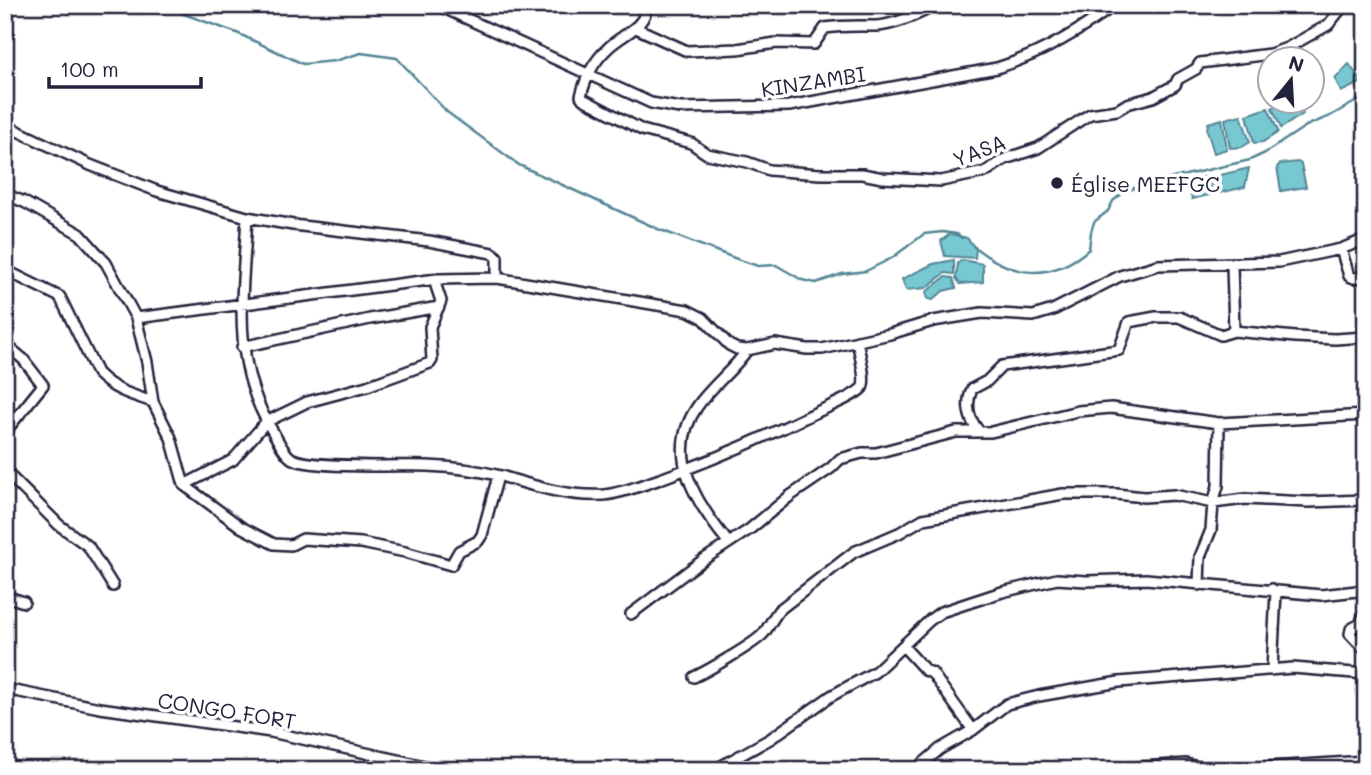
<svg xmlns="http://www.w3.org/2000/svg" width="1371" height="775" viewBox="0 0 1371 775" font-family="Mali,sans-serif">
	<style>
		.water { fill: #77c8d1; stroke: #558695; stroke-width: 2 }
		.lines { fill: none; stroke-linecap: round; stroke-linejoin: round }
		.stream { stroke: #558695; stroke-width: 2.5 }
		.minor-casing { stroke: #22223b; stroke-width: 14 }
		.minor { stroke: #fff; stroke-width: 9 }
		.poi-dot { fill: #22223b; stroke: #fff; stroke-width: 2.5 }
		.labels { text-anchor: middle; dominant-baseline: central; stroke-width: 7; stroke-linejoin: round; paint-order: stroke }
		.street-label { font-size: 21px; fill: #22223b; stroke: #fff }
		.poi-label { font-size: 21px; fill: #22223b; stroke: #fff; text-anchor: start }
	</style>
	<rect width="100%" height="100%" fill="#fff"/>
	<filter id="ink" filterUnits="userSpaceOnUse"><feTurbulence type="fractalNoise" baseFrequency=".0143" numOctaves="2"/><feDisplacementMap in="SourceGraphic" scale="14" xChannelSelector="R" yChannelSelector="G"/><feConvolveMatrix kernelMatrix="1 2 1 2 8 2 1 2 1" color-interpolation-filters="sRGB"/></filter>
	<g filter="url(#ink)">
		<path class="water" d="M1349 64 1362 82 1341 92 1335 79Z
			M1284 102H1298L1303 114 1281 128 1272 108Z
			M1268 108 1278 131 1277 133 1263 142 1254 143 1247 115Z
			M1241 115 1250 142 1242 147 1230 148 1225 119Z
			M1222 119 1227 149 1214 153 1207 130 1208 123Z
			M1298 162 1301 164 1306 187 1281 191 1277 167 1280 164Z
			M1249 168 1245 187 1220 193 1215 188 1212 177Z
			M1204 177 1208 178 1213 194 1192 199 1187 182Z
			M950 234 967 238 976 249 975 258 945 256 941 241Z
			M954 260V274L945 273 926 288 906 290 902 279 933 264Z
			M962 260 983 264V282L960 284 956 278 958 263Z
			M945 277 953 278 956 288 943 291 933 300 928 299 926 292Z"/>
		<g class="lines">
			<path class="stream" d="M168 5 181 13 237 33 303 64 335 61 361 53 397 58 447 112 519 165 658 229 737 259 758 266 776 265 802 280 816 283 842 274 866 271 892 258 924 234 942 232 957 234 962 238
				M973 246C1012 277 1050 283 1089 249L1091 232 1094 222 1108 211 1113 201 1124 192 1143 185 1250 160 1265 153 1306 126 1330 116 1366 96"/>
			<defs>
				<path id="minor" d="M437 5 651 103 680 108 789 106 997 68C1041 54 1078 33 1114 5
					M647 5C645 29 623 33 608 48 593 62 586 77 581 96L583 99 642 130 691 143 707 154 747 162 769 170 820 174H862L883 178 941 181 985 172 1005 159 1038 148 1090 114 1117 110 1127 104 1153 97 1175 85 1178 79 1196 69 1200 63 1270 54 1287 48 1328 25 1344 5
					M636 28 687 51 737 49 776 43 814 44 825 28C842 25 858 26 876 26 896 25 919 14 936 5
					M5 125 90 165 157 191 247 217 293 225 429 241 492 253 497 257V278
					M5 194 24 202 80 234 106 263 136 318 147 362 153 402 171 438 184 485 241 527 274 544 291 545 303 539 361 543 405 552 451 565 459 551 478 541 482 535 498 476
					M247 217C243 293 230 363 273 432 278 440 283 452 291 458 308 469 402 465 427 466 451 467 478 470 501 476 534 486 568 497 604 495 623 493 642 485 660 479 713 460 765 437 815 413 827 407 854 397 862 388 867 381 859 351 857 341
					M1341 249 1349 276 1354 278 1366 276
					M1232 265 1234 331
					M5 270 60 297 97 373C115 391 129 394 153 402
					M136 318 437 279 497 278 687 310 703 318 729 345 737 349 747 350 775 344 807 349H822L890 334 933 321 982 313 1033 316 1053 310 1120 276 1158 265 1279 262 1341 249 1366 239
					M5 344 23 359 43 385 5 432
					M242 347 370 319 439 307
					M978 430C968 418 966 403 972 389L987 381 1002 366 1119 350 1129 322 1156 317H1179L1221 335 1234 331 1295 337 1335 339 1366 337
					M5 471 59 525 88 546 113 586
					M184 485 233 460 266 422 307 402 367 386 430 363 432 360 430 327 441 301 436 286 437 279
					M728 542C697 504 664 455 697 407 711 386 733 371 747 350
					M1199 585 1200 557 1211 530 1213 503 1218 486 1219 423
					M1272 589 1276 592 1272 670
					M5 596 24 602
					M1366 611 1360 624 1351 629 1350 634 1366 651
					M631 614 703 560 750 529 790 496 831 468 840 459 862 453H876L956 432H991L1078 411 1111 408 1219 423 1366 415
					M903 646 925 670 932 673 973 730
					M694 677C707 671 756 643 764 633 769 626 773 618 779 610L854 552 899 533 923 519 1063 494H1116L1144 497 1174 495 1213 503 1245 499 1308 502 1366 500
					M5 689 100 708 271 732 443 770
					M714 770 770 739 831 696 875 672 930 620 941 612 1002 592 1057 579 1086 581 1146 579 1321 595 1366 590
					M915 770 940 749 973 730 1007 704 1039 696 1119 682 1293 668 1366 674
					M1103 770 1186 764 1209 770
					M1220 770 1366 761"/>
			</defs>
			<use href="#minor" class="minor-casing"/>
			<use href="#minor" class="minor"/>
		</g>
	</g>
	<circle class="poi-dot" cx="1057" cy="183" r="7"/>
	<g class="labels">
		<g class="street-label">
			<text transform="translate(813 81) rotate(-9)">KINZAMBI</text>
			<text transform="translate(979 150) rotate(-21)">YASA</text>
			<text transform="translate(227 710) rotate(9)">CONGO FORT</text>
		</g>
		<g class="poi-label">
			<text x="1071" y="183">Église MEEFGC</text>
		</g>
	</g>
	<rect width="1371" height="775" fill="none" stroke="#fff" stroke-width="28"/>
	<rect x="14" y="14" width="1343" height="747" fill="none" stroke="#22223b" stroke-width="2.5" filter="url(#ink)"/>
	<g transform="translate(1291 80) rotate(18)"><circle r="33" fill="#ffffff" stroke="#a7a7b1" stroke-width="2"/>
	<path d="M0-5L12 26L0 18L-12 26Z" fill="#22223b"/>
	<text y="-10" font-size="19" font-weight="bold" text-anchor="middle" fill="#22223b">N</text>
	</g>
	<path d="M49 77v10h152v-10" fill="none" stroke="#22223b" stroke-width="3.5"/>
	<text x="60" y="77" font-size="21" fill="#22223b" stroke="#ffffff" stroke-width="5" paint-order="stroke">100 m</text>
</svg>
